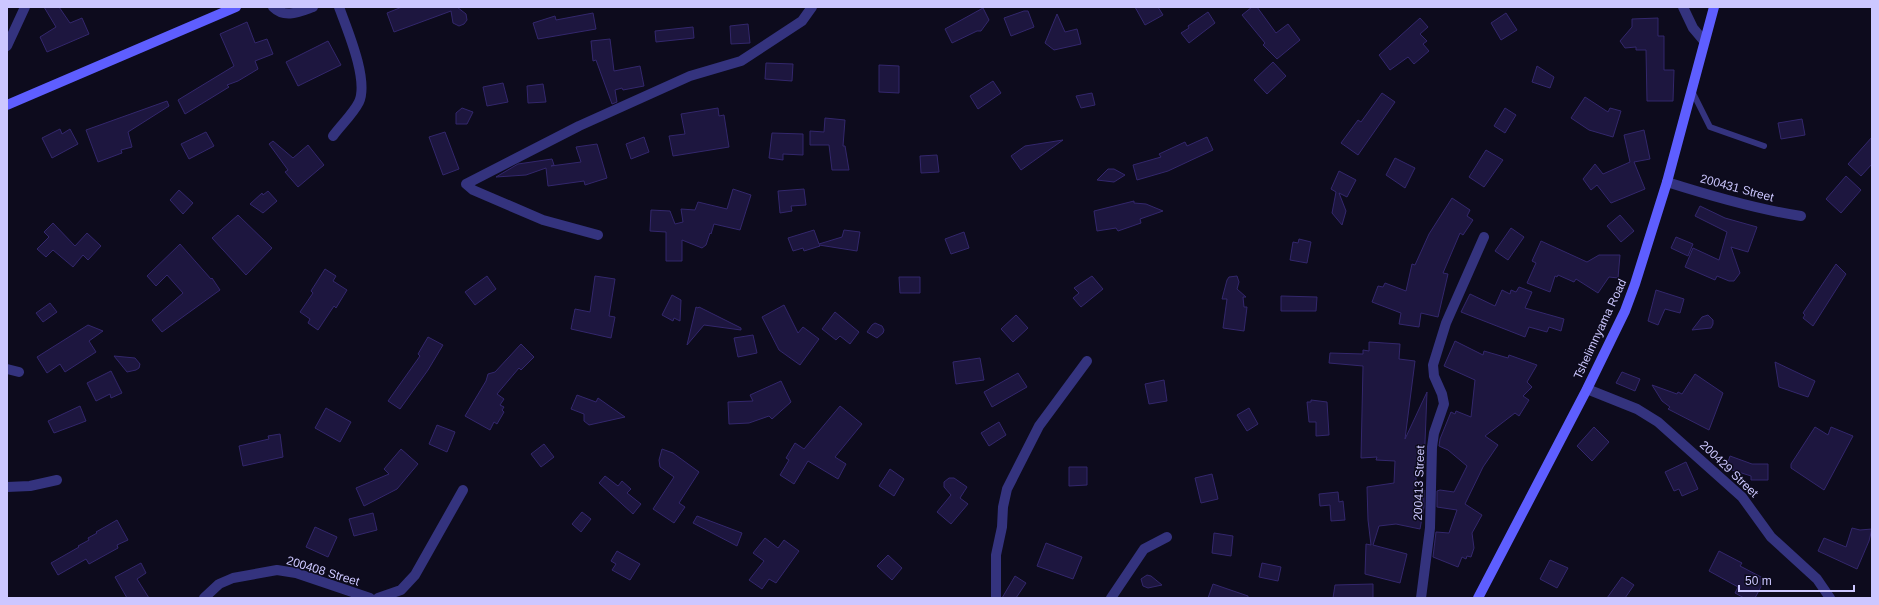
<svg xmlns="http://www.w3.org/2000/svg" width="1879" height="605" viewBox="0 0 1879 605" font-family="Helvetica,sans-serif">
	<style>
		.building { fill: #1d163f; stroke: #33276c }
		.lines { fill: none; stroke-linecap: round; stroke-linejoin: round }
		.lane { stroke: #34337e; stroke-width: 6 }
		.street { stroke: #34337e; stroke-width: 10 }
		.secondary { stroke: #5e5eff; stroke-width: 10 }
		.labels { text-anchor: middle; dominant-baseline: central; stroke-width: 3; stroke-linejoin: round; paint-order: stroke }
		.street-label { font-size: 12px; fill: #ccc7ff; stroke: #0d0b1d }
	</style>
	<rect width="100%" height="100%" fill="#0d0b1d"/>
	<path class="building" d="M44 7H59L70 23 82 18 89 34 47 52 40 37 56 27Z
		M402 7H457L466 14 467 20 464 24 459 26 453 23 451 11 394 32 387 13Z
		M1135 7H1158L1163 15 1145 25Z
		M1252 7H1257L1276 33 1288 24 1300 40 1277 59 1263 45 1265 43 1242 15Z
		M983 8 989 20 981 31H977L952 43 945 29Z
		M1024 11H1028L1034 27 1011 36 1004 18Z
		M1208 12 1215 23 1189 43 1181 33 1189 28 1188 26Z
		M593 13 596 29 538 39 533 23 555 16 556 20Z
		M1506 13 1517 30 1501 40 1491 23Z
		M1057 14 1065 32 1077 29 1081 44 1054 50 1045 43Z
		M1420 18 1428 27 1420 34 1427 41 1423 44 1429 51 1414 64 1408 57 1390 70 1379 55Z
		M1658 18V36H1664V70H1674L1673 101H1647L1646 50H1636V47L1625 48 1620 41 1632 27V19Z
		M247 22 255 43 267 39 273 54 255 61 258 69 238 81 227 85 229 87 185 114 178 100 234 66 220 34Z
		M748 24 750 43 731 44 730 26Z
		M693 27 694 38 656 42 655 31Z
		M610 39 614 71 640 66 644 86 623 90 622 88 615 90 617 102 612 104 596 60 593 61 591 41Z
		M328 41 341 65 298 86 286 62Z
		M1273 62 1286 76 1267 94 1254 80Z
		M766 63 793 64 792 81 765 79Z
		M879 65 899 66V93L879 92Z
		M1537 66 1554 77 1550 88 1532 82Z
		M993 81 1001 93 978 109 970 96Z
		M503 83 508 102 487 106 483 87Z
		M543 84 546 102 528 103 527 86Z
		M1092 93 1095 105 1081 108 1076 96Z
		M1382 93 1395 102 1358 155 1341 143 1358 120 1361 122Z
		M1585 97 1608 112 1610 108 1621 111 1613 137 1589 130 1571 118Z
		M167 101 169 106 128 132 132 147 121 150 122 153 98 162 86 130Z
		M462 108 473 112 467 124H456V113Z
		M718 108 719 116 724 115 729 147 673 156 669 136 685 134 681 114Z
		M1505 108 1516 115 1505 133 1494 126Z
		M825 118 845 120 843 146H845L849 170H832L829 145H810V131L824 132Z
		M1802 119 1805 135 1781 139 1778 123Z
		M60 129 62 134 70 129 78 144 52 158 42 138Z
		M1644 130 1650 159 1634 162 1645 189 1611 203 1597 185 1591 190 1583 179 1595 164 1603 174 1630 162 1624 135Z
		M206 132 214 146 189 159 181 144Z
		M445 132 459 169 443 175 429 137Z
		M772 133 803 134V155L783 154V160L769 158Z
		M644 137 649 152 631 159 626 144Z
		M1207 137 1213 150 1168 171 1137 180 1133 165 1161 157 1159 154 1185 142 1187 146Z
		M1872 137V164L1861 176 1848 164Z
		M1063 140 1021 170 1011 156 1025 146Z
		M273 141 293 158 308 145 324 165 298 187 285 172 288 170 269 144Z
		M597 144 607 178 585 185 584 181 548 186 546 168 526 175 496 177 518 164 552 159 554 165 551 166 581 162 576 147Z
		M1486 150 1503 160 1484 187 1469 177Z
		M937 155 939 172 921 173 920 156Z
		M1395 158 1415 168 1405 188 1386 175Z
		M1108 169H1114L1125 175 1114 182 1097 180Z
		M1339 171 1356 180 1347 197 1339 193 1346 211 1342 225 1332 213 1336 192 1331 189Z
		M1846 176 1861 190 1841 213 1826 199Z
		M733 189 751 195 740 230 714 224 711 234 710 233 706 245 702 248 682 240V261H666V232L650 231 651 210 670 211 675 224 683 222 681 209 695 210 698 202 727 209Z
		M804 189 806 205 791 206 792 211 780 213 778 191Z
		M179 190 193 203 183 214 170 200Z
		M268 191 277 201 263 213 250 204 262 193 263 195Z
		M1452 198 1470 210 1467 216 1473 220 1463 235 1460 233 1443 273 1448 274 1438 317 1421 313 1419 327 1399 324 1401 313 1372 302 1378 286 1383 287 1385 283 1406 291 1412 264 1415 265 1429 234Z
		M1134 201V203L1146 204 1163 211 1140 219 1141 223 1118 231 1116 228 1097 231 1094 211Z
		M1700 206 1725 218 1757 227 1748 252 1731 247 1740 273 1734 281H1729L1717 276 1715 280 1685 267 1693 248 1719 260 1727 232 1695 216Z
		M238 215 272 248 246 275 212 238Z
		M1620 215 1634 231 1621 242 1607 226Z
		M53 223 75 246 87 233 101 246 88 260 83 255 73 267 53 250 46 257 37 249 49 237 44 232Z
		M1511 228 1524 237 1508 260 1495 251Z
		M814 230 819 244 842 237 844 230 860 232 857 251 819 245 820 246 804 251 803 248 793 251 788 238Z
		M964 232 969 248 951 254 945 239Z
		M1676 237 1693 244 1688 256 1671 248Z
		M1299 239 1311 242 1307 263 1290 260 1293 242 1298 243Z
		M1541 241 1587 262 1599 255H1620L1618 278 1609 277 1598 293 1576 279 1574 282 1558 275 1557 277 1555 276 1550 292 1527 283 1536 263 1532 261Z
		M180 244 211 279 212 278 220 290 162 332 152 320 183 293 167 275 156 286 147 276Z
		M1836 264 1846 274 1813 326 1803 318 1805 315 1803 313Z
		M325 269 336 276 333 281 347 290 336 308 334 306 318 330 308 323 310 319 300 312 313 293 311 291Z
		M487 276 496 289 475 305 465 292Z
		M595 276 615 279 609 316 615 317 611 338 571 329 575 309 590 312Z
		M1092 276 1103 289 1081 307 1073 298 1079 293 1074 288Z
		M1237 276 1239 282 1237 289 1246 297H1243L1244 307H1247L1244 331 1223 328 1227 299H1222L1227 280 1229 277Z
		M899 277H920V293H900Z
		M1519 287 1532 292 1525 308 1564 319 1561 331 1549 327 1547 332 1529 327 1525 337 1461 312 1470 294 1495 306 1502 290 1510 294 1511 290 1516 292Z
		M1656 290 1684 299 1680 313 1665 309 1658 325 1648 321Z
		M672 295 681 300 680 321 674 318 673 321 662 315Z
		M1281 296 1317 297 1316 311H1281Z
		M50 303 57 312 43 322 36 313Z
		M784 305 798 333 803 327 819 339 800 365 779 350 762 317Z
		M696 307 698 308 699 307 741 328V330L704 325 687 345Z
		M835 312 859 332 850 344 840 336 836 340 822 329Z
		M1016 315 1028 328 1013 342 1001 329Z
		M1708 315 1713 320V324L1711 328 1692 330 1702 317Z
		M875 323 882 326 884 330 883 333 877 338 867 332 872 325Z
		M88 325 103 331 89 341 96 352 65 372 60 364 47 373 37 357Z
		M753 335 757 353 738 357 734 338Z
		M428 337 443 345 428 370 400 409 388 401 420 356 418 354Z
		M1455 341 1483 355 1484 351 1508 358 1509 355 1537 365 1527 382 1532 387 1523 396 1529 400 1519 416 1515 413 1485 436 1498 445 1483 467 1465 504 1482 515 1472 533 1474 548 1471 557 1467 556 1466 559 1462 557 1458 567 1433 557 1436 532 1449 533 1457 510 1437 507V491L1440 490 1454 492 1467 466 1448 450 1439 446 1440 439 1451 412 1455 414 1456 411 1471 417 1475 380 1444 366Z
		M1369 342 1400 344 1399 359 1415 361 1405 439 1427 392 1424 467 1416 466V490H1424V507L1420 529 1396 524 1379 526 1373 545 1407 554 1400 583 1365 574 1366 544 1371 545 1368 520 1367 487 1394 483 1395 461 1376 460 1377 457 1361 458 1363 366 1329 363 1330 353 1363 354V350L1369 351Z
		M521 344 534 357 521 370 519 368 497 394 504 399 500 405 504 407 502 410 504 412 497 424 494 422 490 430 465 416 486 381 488 374 495 372Z
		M114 356 135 358 140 364 139 368 136 370 127 372Z
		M980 358 984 380 956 384 953 362Z
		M1775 362 1815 381 1808 397 1779 387Z
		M111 371 122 393 111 398 110 394 96 401 87 383Z
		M1622 372 1640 379 1635 391 1616 383Z
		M1018 373 1027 387 992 407 984 392Z
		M1695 374 1723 393 1709 430 1668 409 1670 407 1662 401 1652 385 1677 394 1678 392 1682 394Z
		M1164 380 1167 401 1149 404 1145 384Z
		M781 381 791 402 772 419 769 416 749 423 729 424 728 402 753 401 750 395Z
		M577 395 596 402 598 398 625 417 589 425 584 421V414L571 409Z
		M1311 400 1327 402 1329 435 1316 436V422H1309L1307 402H1311Z
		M80 406 86 421 54 433 48 421Z
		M840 406 862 424 835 457 846 464 838 479 808 461 794 484 780 475 789 460 786 458 795 443 804 449Z
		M326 408 351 422 340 442 315 428Z
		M1249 408 1258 424 1247 431 1237 415Z
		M999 422 1006 435 989 446 981 433Z
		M437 425 455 432 447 452 429 444Z
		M1594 427 1609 442 1592 461 1577 446Z
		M1815 427 1828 435 1831 427 1853 436 1824 490 1791 468V464Z
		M280 434 283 457 243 466 239 446 269 439 268 436Z
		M544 444 554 457 541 467 531 454Z
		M401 449 418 464 397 489 364 506 356 488 389 474 384 469Z
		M662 449 673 453 699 472 679 503 685 507 674 523 653 509 674 477 660 467 659 460Z
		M1730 456 1752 464H1768V480H1751V476L1726 468Z
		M1686 462 1698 489 1682 496 1679 489 1674 491 1665 472Z
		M1069 467H1087V485L1069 486Z
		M890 469 904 479 894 496 879 486Z
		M1212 474 1218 499 1201 503 1195 478Z
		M605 476 618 486 622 481 631 489 627 493 641 504 633 514 599 483Z
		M949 478H954L967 487 960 498 968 504 951 524 937 512 951 495 944 487V482Z
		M1338 492 1339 502 1343 501 1345 520 1331 521 1330 505 1320 506 1319 494Z
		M582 512 591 519 581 532 572 524Z
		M373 513 377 530 354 536 349 519Z
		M697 516 742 533 737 546 693 523Z
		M117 520 128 540 117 545 118 548 89 564 86 559 58 575 51 563 79 547 78 546 89 540 88 538 97 533 96 532Z
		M315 527 337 537 328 557 306 547Z
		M1852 528 1860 530 1872 529 1869 541 1857 569 1818 551 1824 538 1846 547Z
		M1214 533 1233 536 1231 556 1212 553Z
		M765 538 778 548 784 540 799 551 776 583 769 579 762 589 749 580 764 561 753 553Z
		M1046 543 1082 557 1073 579 1037 566Z
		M617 551 640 564 630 580 612 570 616 564 611 561Z
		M1719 551 1742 563 1740 566 1763 578V583L1755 598H1744L1735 593 1738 587 1709 571Z
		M888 555 902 568 892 580 877 566Z
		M1550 560 1568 568 1557 588 1540 579Z
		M141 563 146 573 137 579 149 598H127L115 577Z
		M1262 563 1281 567 1278 581 1259 577Z
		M1147 575 1151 576 1162 585 1148 588 1143 586 1141 579Z
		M1015 576 1026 583 1016 598H1002Z
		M1622 577 1634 585 1625 598H1607Z
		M1213 584 1248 596V598H1208Z
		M1373 584V598H1333L1335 585Z"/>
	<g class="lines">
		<path class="lane" d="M1692 91 1710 127 1764 146"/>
		<path class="street" d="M273 7C285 19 299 12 313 7
			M1683 7 1693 28 1704 41
			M7 46 25 7
			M333 136C341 125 353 114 359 102 369 80 347 29 339 7
			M1667 182C1711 196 1755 209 1801 216
			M598 235 543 220 473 190 466 184 579 126 690 76 741 61 802 21 812 7
			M7 369 19 372
			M1587 389 1637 409 1658 422 1742 497 1771 537 1817 579 1830 598
			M7 487 30 486 57 480
			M204 598 219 584 233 578 277 570 296 573 370 598
			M378 598 401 590 415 575 463 490
			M996 598V555L1002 527 1003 507 1007 489 1039 426 1087 361
			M1111 598 1144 549 1167 537
			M1421 598 1430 528 1432 447 1434 433 1444 404 1442 394 1434 376 1433 365 1446 323 1484 237"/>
		<path class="secondary" d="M7 105 236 7
			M1478 598 1587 389 1625 311 1635 284 1667 182 1714 7"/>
	</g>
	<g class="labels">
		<g class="street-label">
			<text transform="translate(1737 188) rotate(15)">200431 Street</text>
			<text transform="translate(1600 329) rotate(-65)">Tshelimnyama Road</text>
			<text transform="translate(1729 469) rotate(44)">200429 Street</text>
			<text transform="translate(1419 483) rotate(-88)">200413 Street</text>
			<text transform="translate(323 571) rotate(17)">200408 Street</text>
		</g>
	</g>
	<rect width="1879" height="605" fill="none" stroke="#ccc7ff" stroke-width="16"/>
	<path d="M1739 585v6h115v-6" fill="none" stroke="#ccc7ff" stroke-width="2"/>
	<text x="1745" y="585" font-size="12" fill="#ccc7ff" stroke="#0d0b1d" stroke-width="3" paint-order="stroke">50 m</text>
</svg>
